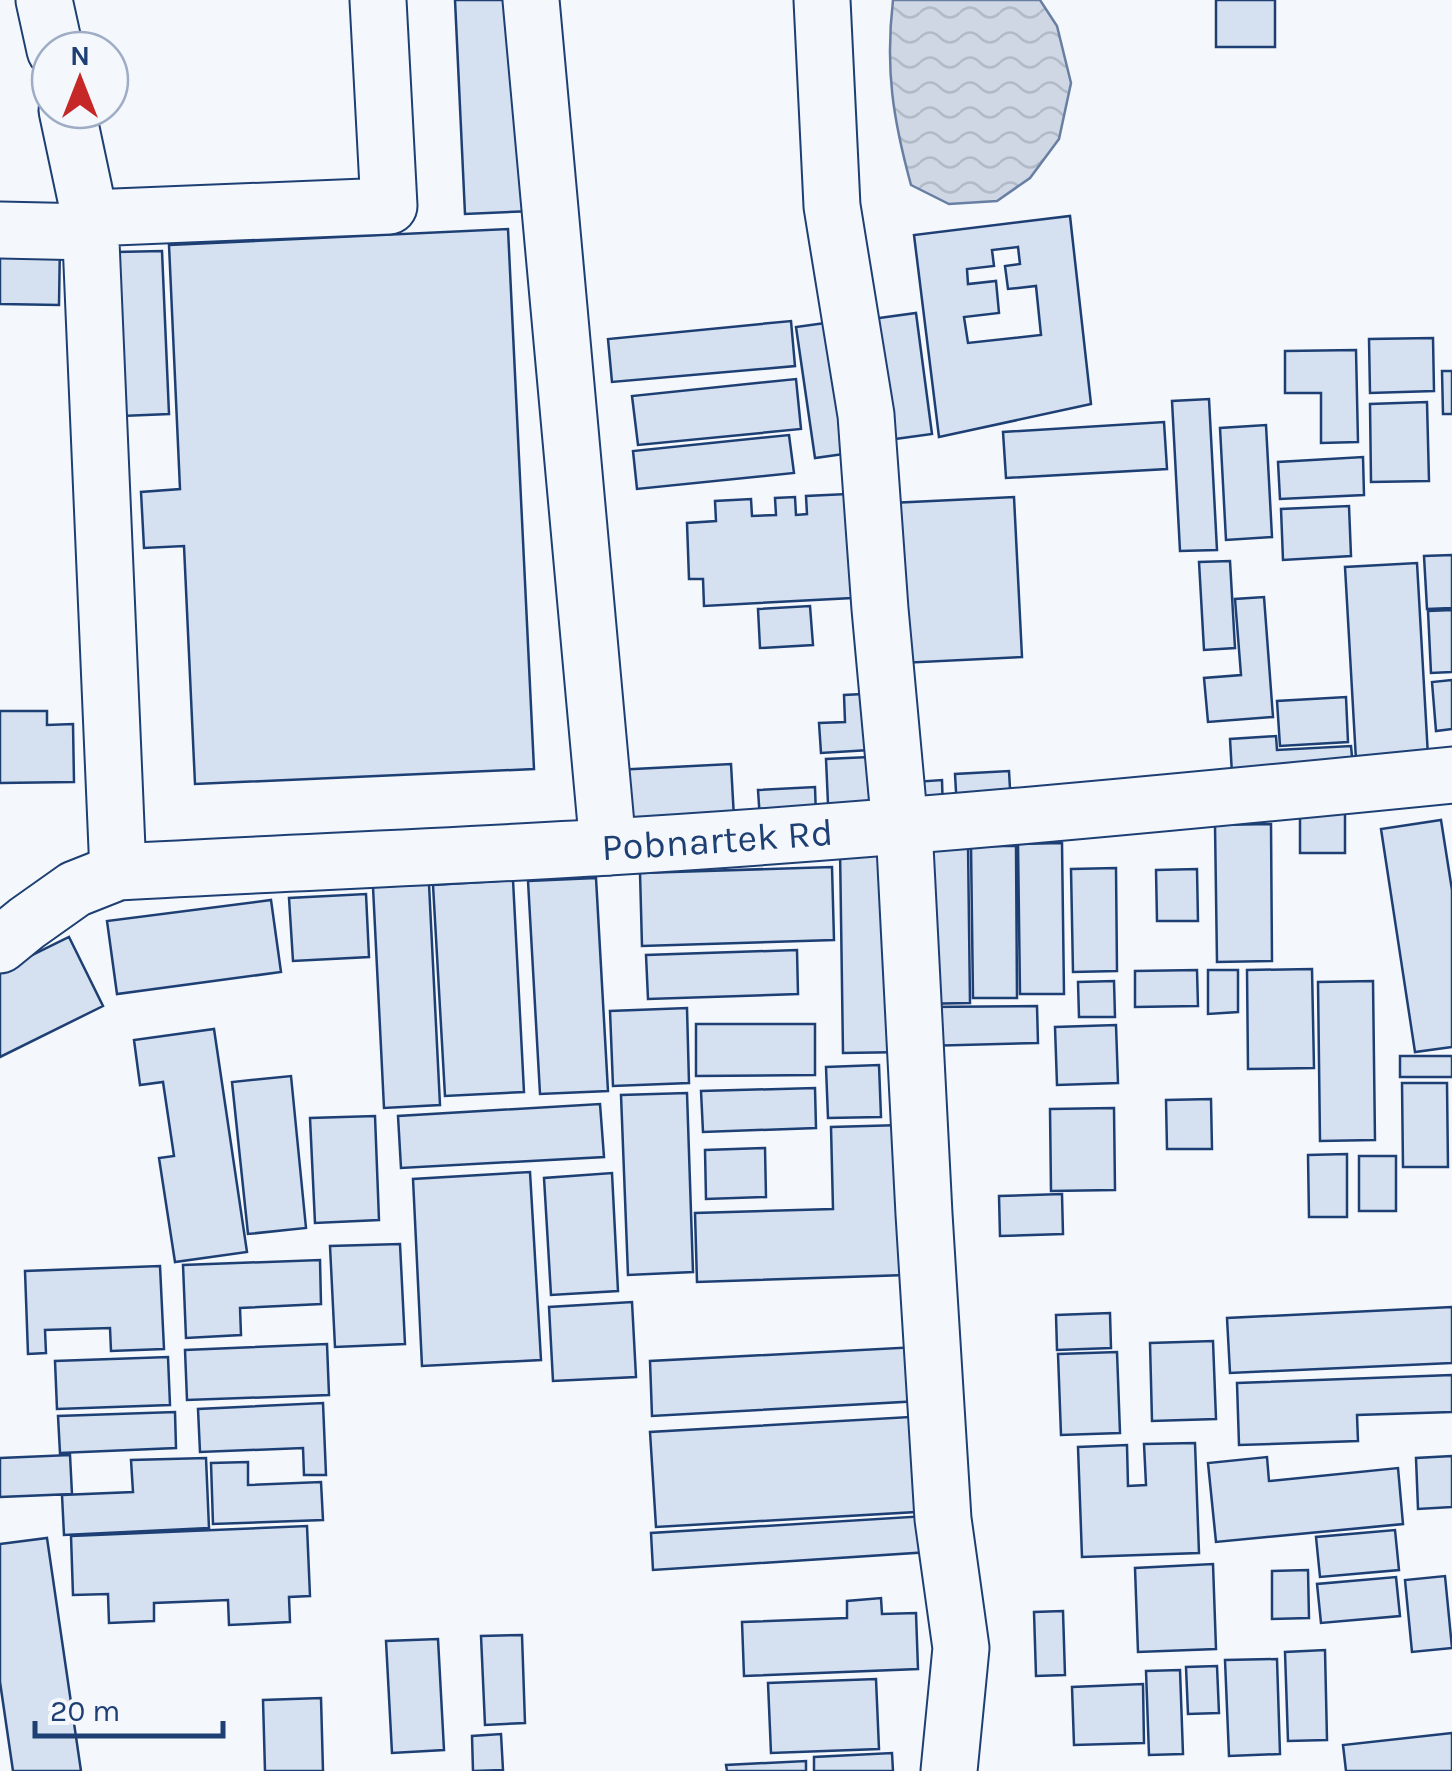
<svg xmlns="http://www.w3.org/2000/svg" width="1452" height="1771" viewBox="0 0 1452 1771" font-family="Karla,sans-serif">
	<style>
		.water { fill: url(#water-waves); stroke: #687fa3; stroke-width: 2.5 }
		.building { fill: #d5e0f0; stroke: #1d3f73; stroke-width: 2.5; fill-rule: evenodd }
		.lines { fill: none; stroke-linecap: round; stroke-linejoin: round }
		.minor-casing { stroke: #1d3f73; stroke-width: 59 }
		.minor { stroke: #f4f7fb; stroke-width: 55 }
		.labels { text-anchor: middle; dominant-baseline: central; stroke-width: 8; stroke-linejoin: round; paint-order: stroke }
		.street-label { font-size: 38px; fill: #1d3f73; stroke: #f4f7fb }
	</style>
	<defs>
		<pattern id="water-waves" width="16" height="10" patternUnits="userSpaceOnUse" patternTransform="scale(2.5)"><rect width="16" height="10" fill="#cfd7e4"/><path d="M0 5q4-4 8 0t8 0" fill="none" stroke="#b1bac7"/></pattern>
	</defs>
	<rect width="100%" height="100%" fill="#f4f7fb"/>
	<path class="water" d="M893 0H1040L1057 26 1071 83 1059 139 1030 178 997 201 949 204 911 185C893 119 885 69 893 0Z"/>
	<path class="building" d="M455 0H523L533 211 465 214Z
		M1216 0H1275V47H1216Z
		M1070 216 1091 404 939 437 914 235ZM1018 247 1020 264 1005 266 1008 289 1036 286 1041 335 968 343 964 317 999 313 996 281 968 284 967 269 994 266 992 250Z
		M508 229 534 769 195 784 184 546 144 548 141 492 180 489 169 245Z
		M0 242H60L59 305 0 304Z
		M162 251 169 414 122 416 116 252Z
		M916 313 932 434 873 442 857 321Z
		M791 321 795 366 612 382 608 339Z
		M840 321 858 452 815 458 796 327Z
		M1433 338 1434 391 1370 393 1369 339Z
		M1356 350 1358 442 1321 443V393H1285V351Z
		M1442 371H1452V414H1443Z
		M796 379 801 429 638 445 632 396Z
		M1209 399 1217 550 1180 551 1172 401Z
		M1427 402 1429 481 1371 482 1370 404Z
		M1164 422 1167 469 1006 478 1003 432Z
		M1266 425 1272 537 1226 540 1220 428Z
		M789 435 794 473 637 489 633 451Z
		M1363 457 1364 495 1280 499 1278 462Z
		M847 494 852 598 704 606 703 579H689L687 523 716 521 715 501 751 499 752 516 776 515 775 498 795 497 796 515 807 514 806 496Z
		M1014 497 1022 657 901 663 891 503Z
		M1349 506 1351 556 1283 560 1281 509Z
		M1452 555V608L1427 609 1424 556Z
		M1230 561 1235 648 1204 650 1199 562Z
		M1417 563 1428 756 1356 760 1345 567Z
		M1264 597 1273 717 1208 722 1204 678 1241 675 1235 599Z
		M810 606 813 645 760 648 758 609Z
		M1452 610V672L1431 673 1428 611Z
		M1452 680V729L1436 731 1432 682Z
		M883 693 886 749 821 753 819 723 845 722 844 695Z
		M1346 697 1348 742 1280 746 1277 701Z
		M0 711H47V725L73 724 74 782 0 783Z
		M1276 736 1277 750 1351 746 1353 767 1232 774 1230 739Z
		M891 756 894 801 828 804 826 759Z
		M731 764 734 818 618 824 615 770Z
		M1009 771 1011 806 957 809 955 774Z
		M942 780 943 813 900 783Z
		M815 787 816 816 760 820 758 790Z
		M1300 813H1345V853H1300Z
		M1441 820 1452 890V1047L1415 1052 1381 829Z
		M1271 824 1272 961 1217 962 1215 825Z
		M1062 843 1064 994H1020L1018 844Z
		M968 844 970 1003 916 1004 914 845Z
		M971 846H1016L1017 998H973Z
		M903 848 906 1052 843 1053 840 849Z
		M832 867 834 940 642 946 640 873Z
		M1116 868 1117 971 1073 972 1071 869Z
		M1197 869 1198 921H1157L1156 870Z
		M596 878 608 1091 540 1094 528 881Z
		M513 880 524 1092 445 1096 433 885Z
		M429 884 440 1105 384 1108 373 887Z
		M366 894 369 957 293 961 289 898Z
		M271 900 281 972 117 994 107 921Z
		M69 937 103 1006 0 1057V971Z
		M797 950 798 994 648 999 646 955Z
		M1312 969 1314 1068 1248 1069 1247 970Z
		M1197 970 1198 1006 1135 1007V971Z
		M1208 970H1238V1012L1208 1014Z
		M1114 981 1115 1017H1079L1078 982Z
		M1373 981 1375 1140 1320 1141 1318 982Z
		M1037 1006 1038 1043 924 1046V1007Z
		M687 1008 689 1083 613 1086 610 1011Z
		M696 1024H815V1075L696 1076Z
		M1116 1025 1118 1083 1057 1085 1055 1027Z
		M214 1029 247 1252 175 1262 159 1158 174 1156 163 1082 140 1085 134 1040Z
		M1400 1056H1452V1077H1400Z
		M879 1065 881 1117 828 1118 826 1067Z
		M291 1076 306 1228 248 1234 232 1082Z
		M1402 1083H1447L1448 1167H1403Z
		M815 1088 816 1128 703 1132 701 1091Z
		M687 1093 693 1272 628 1275 621 1095Z
		M1211 1099 1212 1149H1167L1166 1100Z
		M600 1104 604 1157 401 1168 398 1116Z
		M1114 1108 1115 1190 1051 1191 1050 1109Z
		M375 1116 379 1220 315 1223 310 1118Z
		M902 1125 906 1275 697 1282 695 1213 833 1209 831 1127Z
		M765 1148 766 1197 706 1199 705 1150Z
		M1347 1154V1217H1309L1308 1155Z
		M1359 1156H1396V1211H1359Z
		M530 1172 541 1360 422 1366 413 1179Z
		M612 1173 618 1291 551 1295 544 1178Z
		M1062 1194 1063 1234 1000 1236 999 1196Z
		M400 1244 405 1344 335 1347 330 1246Z
		M320 1260 321 1304 240 1308 241 1335 186 1338 183 1265Z
		M160 1266 164 1349 111 1351 110 1328 45 1330 46 1353 28 1354 25 1271Z
		M632 1302 636 1377 553 1381 549 1307Z
		M1452 1307V1363L1230 1373 1227 1318Z
		M1110 1313 1111 1348 1057 1350 1056 1315Z
		M1213 1341 1216 1419 1152 1421 1150 1343Z
		M327 1344 329 1395 187 1400 185 1350Z
		M917 1347 920 1401 652 1416 650 1361Z
		M1117 1352 1120 1433 1061 1435 1058 1354Z
		M168 1357 170 1405 57 1409 55 1361Z
		M1452 1375V1412L1357 1415 1358 1441 1239 1445 1237 1383Z
		M323 1403 326 1475H304L303 1448 200 1452 198 1409Z
		M175 1412 176 1448 60 1453 58 1416Z
		M927 1416 933 1511 656 1527 650 1432Z
		M1195 1443 1199 1553 1082 1557 1078 1447 1127 1445 1128 1486 1146 1485 1144 1444Z
		M70 1455 72 1494 0 1497V1458Z
		M1452 1456V1507L1418 1509 1416 1458Z
		M1267 1457 1269 1481 1398 1468 1403 1524 1216 1542 1208 1463Z
		M206 1458 209 1528 64 1535 62 1495 133 1492 131 1460Z
		M248 1462V1485L321 1482 323 1520 213 1524 211 1463Z
		M926 1516 929 1552 653 1570 651 1533Z
		M307 1526 310 1596 289 1597 290 1622 229 1625 228 1600 154 1603V1621L109 1623 108 1594 73 1595 71 1536Z
		M1395 1530 1399 1570 1320 1577 1316 1537Z
		M47 1538 81 1771H13L0 1682V1544Z
		M1213 1564 1216 1649 1138 1652 1135 1568Z
		M1308 1570 1309 1618 1272 1619V1571Z
		M1445 1576 1452 1648 1412 1652 1405 1580Z
		M1396 1577 1400 1616 1321 1623 1317 1584Z
		M881 1598 882 1614 916 1613 918 1669 744 1676 742 1622 847 1618V1601Z
		M1063 1611 1065 1675 1036 1676 1034 1612Z
		M522 1635 525 1723 485 1725 481 1636Z
		M438 1639 444 1750 392 1753 386 1641Z
		M1325 1650 1327 1740 1288 1741 1285 1652Z
		M1277 1659 1280 1754 1229 1756 1225 1660Z
		M1217 1666 1219 1713 1188 1714 1186 1667Z
		M1180 1670 1183 1754 1149 1755 1146 1671Z
		M876 1679 879 1749 771 1753 768 1683Z
		M1143 1684 1144 1743 1074 1745 1072 1687Z
		M321 1698 323 1771H265L263 1700Z
		M1452 1733V1771H1346L1343 1745Z
		M501 1734 503 1770 473 1771 472 1736Z
		M892 1753 893 1771H814V1757Z
		M806 1761V1771H727L726 1765Z"/>
	<g class="lines">
		<defs>
			<g id="minor">
				<path d="M44 0 55 50"/>
				<path d="M531 0 608 847"/>
				<path d="M822 0 832 206 866 415 880 609 900 827"/>
				<path d="M67 110 90 218"/>
				<path d="M0 230 91 232"/>
				<path d="M904 827 924 1214 943 1519 961 1648 949 1771"/>
				<path d="M118 872 90 218 389 206 378 0"/>
				<path id="s1" d="M0 945 27 923 75 889 118 872C281 863 445 857 608 847 890 830 1171 803 1452 775"/>
			</g>
		</defs>
		<use href="#minor" class="minor-casing"/>
		<use href="#minor" class="minor"/>
	</g>
	<g class="labels">
		<g class="street-label">
			<text stroke="none"><textPath href="#s1" startOffset="740">Pobnartek Rd</textPath></text>
		</g>
	</g>
	<g transform="translate(80 80)"><circle r="48" fill="#f4f7fb" stroke="#9eadc5" stroke-width="2.5"/>
	<path d="M0-8L18 38L0 25L-18 38Z" fill="#c62828"/>
	<text y="-15" font-size="28" font-weight="bold" text-anchor="middle" fill="#1d3f73">N</text>
	</g>
	<path d="M35 1721v15h188v-15" fill="none" stroke="#1d3f73" stroke-width="5"/>
	<text x="50" y="1721" font-size="30" fill="#1d3f73" stroke="#f4f7fb" stroke-width="8" paint-order="stroke">20 m</text>
</svg>
